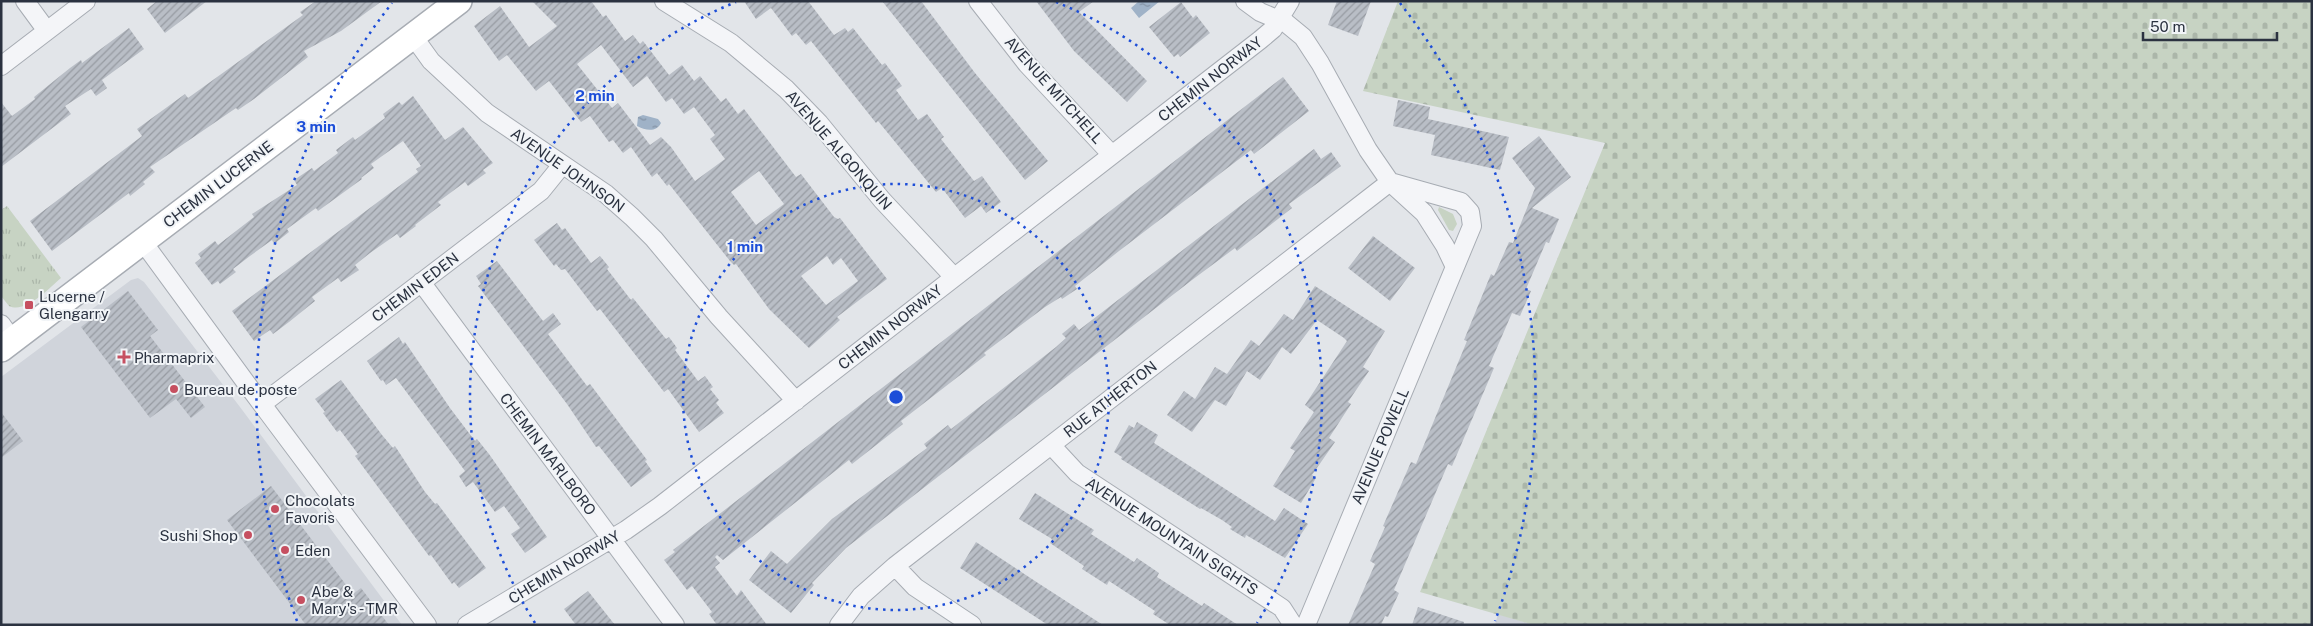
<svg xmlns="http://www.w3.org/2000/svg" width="2313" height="626" viewBox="0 0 2313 626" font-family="'Public Sans',sans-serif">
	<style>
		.built { fill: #d0d4db }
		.grass { fill: #c7d3c3 }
		.cemetery { fill: url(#cemetery-stones) }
		.park { fill: url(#park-tufts) }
		.water { fill: url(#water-ripples) }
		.building { fill: url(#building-hatch); fill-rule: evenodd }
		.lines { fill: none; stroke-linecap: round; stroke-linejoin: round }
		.minor-casing { stroke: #a7acb3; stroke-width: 20 }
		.secondary-casing { stroke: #a7acb3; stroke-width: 28 }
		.minor { stroke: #f4f5f8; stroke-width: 18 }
		.secondary { stroke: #fff; stroke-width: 25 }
		.ring { fill: none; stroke: #1d4ed8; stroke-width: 2.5; stroke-dasharray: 2.5 5 }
		.poi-dot { fill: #c64f60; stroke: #f1f4f7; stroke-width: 2 }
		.labels { text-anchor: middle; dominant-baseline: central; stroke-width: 4; stroke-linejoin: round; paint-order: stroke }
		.street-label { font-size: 15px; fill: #2b3240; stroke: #f1f4f7 }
		.poi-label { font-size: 15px; fill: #2b3240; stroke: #f1f4f7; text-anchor: start }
		.centre { fill: #1d4ed8; stroke: #f1f4f7; stroke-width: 2.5 }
		.ring-label { font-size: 15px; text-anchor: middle; font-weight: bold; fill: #1d4ed8; stroke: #f1f4f7; stroke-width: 4; stroke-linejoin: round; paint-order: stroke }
	</style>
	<defs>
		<pattern id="cemetery-stones" width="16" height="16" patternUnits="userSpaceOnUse" patternTransform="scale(1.25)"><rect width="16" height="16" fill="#c7d3c3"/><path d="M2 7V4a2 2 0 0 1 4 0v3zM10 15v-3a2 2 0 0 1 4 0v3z" fill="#abb6a9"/></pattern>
		<pattern id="park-tufts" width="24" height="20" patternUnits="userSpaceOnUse" patternTransform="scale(1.25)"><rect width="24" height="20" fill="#c7d3c3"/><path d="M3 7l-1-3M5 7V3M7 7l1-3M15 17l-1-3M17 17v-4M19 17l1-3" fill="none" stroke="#abb6a9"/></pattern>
		<pattern id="water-ripples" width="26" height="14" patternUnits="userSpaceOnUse" patternTransform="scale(1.25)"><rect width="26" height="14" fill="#9fb2c7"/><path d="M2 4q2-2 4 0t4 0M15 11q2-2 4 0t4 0" fill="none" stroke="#8291a3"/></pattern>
		<pattern id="building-hatch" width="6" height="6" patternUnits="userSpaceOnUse" patternTransform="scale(1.25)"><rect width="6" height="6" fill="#b9bec6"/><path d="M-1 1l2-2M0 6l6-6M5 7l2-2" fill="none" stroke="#979ba2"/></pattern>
	</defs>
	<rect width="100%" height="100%" fill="#e2e5e9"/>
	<path class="built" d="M138 278 144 282 240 407 402 625H1V377L131 280Z
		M1498 614 1534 625H1495Z"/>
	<path class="grass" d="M1439 207 1453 214 1457 224 1453 231 1449 230 1438 210Z"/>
	<path class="cemetery" d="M1398 1H2312V625H1534L1420 592 1605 143 1363 91Z"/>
	<path class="park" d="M7 206 61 278C49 288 26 314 9 306L1 296V210Z"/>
	<path class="water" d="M1139 1H1160L1139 18 1131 8Z
		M643 115 658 119 661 123C656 133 645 130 637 126L638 117Z"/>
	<path class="building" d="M157 1H207L165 33 147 9Z
		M316 1H382L341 31 304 51 308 57 254 99 238 110 236 108 150 167 155 172 143 182 145 184 130 196 129 193 52 251 30 221 142 136 137 129 185 94 188 98 303 15 300 12Z
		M532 1H591L603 17 606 15 625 41 633 35 640 44 643 41 669 75 682 65 694 81 700 76 721 102 726 98 738 114 744 109 796 177 801 174 834 217 838 219 840 218 887 279 837 317 840 320 809 348 769 309 736 264 734 265 730 261 669 184 667 186 657 173 652 177 631 147 623 153 613 140 609 142 590 116 581 122 549 81 536 91 507 55 499 61 474 26 500 6 529 47 557 26ZM601 45 633 87 647 76 666 102 672 98 684 114 694 107 715 135 710 139 725 159 695 181 671 147 661 137 650 145 618 103 612 108 577 64ZM759 171 784 204 756 225 731 192ZM827 256 833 265 841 258 858 281 826 305 801 276Z
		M744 1H808L834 35 845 28 848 32 853 28 882 65 885 63 902 86 896 90 918 120 927 114 944 137 941 139 974 181 982 176 1001 202 986 213 981 206 965 218 942 188 936 192 878 121 876 123 811 41 806 45 796 33 792 36 771 8 756 19Z
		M882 1H921L975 73 1048 161 1025 180Z
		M1036 1H1094L1079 12 1147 81 1127 102 1074 51Z
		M1337 1H1371L1358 36 1328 25Z
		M1181 2 1193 18 1196 15 1210 33 1180 57 1178 54 1174 57 1149 27Z
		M129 28 144 49 102 80 107 88 96 96 91 89 65 106 71 114 1 167V102L12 116 35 99 34 97 70 68 81 60 82 63Z
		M1283 77 1309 111 1254 154 1251 150 1119 251 1075 286 1077 289 1062 299 1061 297 1045 307 984 353 986 355 901 421 903 424 852 464 849 460 723 560 717 555 715 557 720 563 715 567 737 596 741 590 767 625H717L709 614 712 612 692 586 687 590 664 560 675 552 673 550Z
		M413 96 445 140 463 127 493 163 483 170 486 173 468 186 465 182 438 202 441 205 415 225 416 226 400 238 397 234 370 253 355 265 359 270 341 282 338 278 312 297 315 301 289 322 273 334 270 330 254 341 232 311 418 172 416 169 421 166 403 141 371 164 374 168 361 178 362 179 318 211 316 208 287 229 289 232 274 244 272 240 250 256 233 269 236 272 220 284 218 281 212 285 195 263 201 258 198 254 215 241 218 245 254 217 252 214 297 185 294 180 312 168 314 171 338 153 336 150 353 137 355 140 385 118 383 114 399 102 402 105Z
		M1398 100 1430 107 1428 119 1509 137 1500 170 1431 155 1435 135 1393 126Z
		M1539 136 1571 177 1532 208 1559 219 1549 243 1546 242 1526 289 1531 291 1520 316 1512 313 1489 366 1494 368 1452 466 1448 464 1394 590 1399 593 1388 617 1385 616 1381 625H1348L1375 564 1370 561 1385 527 1383 526 1411 462 1416 464 1467 341 1464 340 1491 274 1494 276 1509 242 1513 243 1535 188 1512 158Z
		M1314 149 1321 159 1331 152 1341 166 1289 204 1292 208 1260 233 1237 251 1235 248 1192 280 846 548 812 583 814 585 791 613 749 580 771 551 787 564 832 519 927 448 924 444 948 425 951 429 1056 347 1066 338 1062 334 1074 324 1079 330Z
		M557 223 562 230 565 228 591 263 600 256 609 267 607 269 631 300 633 298 666 339 669 337 677 348 675 350 698 381 705 376 713 387 710 389 719 400 716 403 724 413 699 432 668 389 664 392 600 309 597 311 565 269 561 270 556 264 554 266 534 240Z
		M1373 236 1415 268 1390 301 1348 268Z
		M497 261 543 321 553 313 561 324 548 334 587 386 590 384 647 460 645 461 652 471 631 487 599 446 596 447 567 404 478 286 481 284 476 276Z
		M1315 286 1385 331 1363 367 1369 371 1348 402 1351 404 1329 438 1335 442 1312 475 1316 478 1301 503 1273 486 1295 451 1290 448 1314 412 1305 405 1347 341 1344 338 1317 320 1291 354 1282 347 1260 380 1247 371 1226 406 1215 400 1192 432 1167 415 1184 391 1195 399 1215 367 1227 374 1251 340 1259 346 1284 314 1293 320Z
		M128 291 158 330 150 336 205 407 191 418 176 399 150 418 81 327Z
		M399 337 403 344 405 342 450 408 475 441 477 439 489 454 547 537 525 553 511 534 520 528 504 506 495 512 473 482 466 487 459 476 465 471 396 378 386 385 383 380 381 381 367 361Z
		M341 380 382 435 393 448 395 446 425 492 435 504 437 503 486 568 459 588 454 582 452 584 431 555 429 556 355 456 358 454 340 430 337 432 323 413 325 412 315 399Z
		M1 412 23 441 1 458Z
		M1137 422 1158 435 1154 443 1275 521 1284 508 1308 524 1285 558 1246 535 1245 538 1230 529 1232 527 1222 520 1201 508 1200 509 1121 459 1122 457 1114 452 1129 425 1134 428Z
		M271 486 353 594 361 588 389 625H306L227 520Z
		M1035 493 1094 530 1091 534 1134 562 1137 558 1159 573 1157 577 1202 606 1204 603 1238 625H1170L1153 614 1155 611 1109 581 1107 585 1082 569 1084 566 1050 543 1052 539 1019 519Z
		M976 542 1038 583 1103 625H1048L997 592 960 568Z
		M588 591 615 625H576L564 609Z
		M1418 607 1464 622V625H1412Z"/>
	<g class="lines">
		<defs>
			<path id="minor" d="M25 1 47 31
				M664 1 731 43 786 89 819 123 882 200 954 277
				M978 1 1027 64 1112 155
				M1245 1 1260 12 1286 23 1303 37 1320 63 1368 150 1390 182 1424 213 1445 246 1455 267
				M413 36 431 61 487 113 606 194 632 217 654 239 719 317 796 401
				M1 66 86 1
				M143 242 252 391 427 625
				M421 282 675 625
				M1 324 13 341
				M262 404 541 191 562 165
				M1051 445 1077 473 1282 608 1293 625
				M895 566 915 587 972 625
				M467 625 626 530 660 506 1260 40 1273 29 1290 1
				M839 625 861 596 895 566 1390 182
				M1306 625 1472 226 1470 212 1461 202 1390 182"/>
			<path id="secondary" d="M1 349 459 1"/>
		</defs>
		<use href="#minor" class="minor-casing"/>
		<use href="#secondary" class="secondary-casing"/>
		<use href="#minor" class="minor"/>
		<use href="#secondary" class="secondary"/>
	</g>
	<g class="ring">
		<circle cx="896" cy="397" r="213"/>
		<path d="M535 623A426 426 0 0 1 736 2M1056 2A426 426 0 0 1 1257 623"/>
		<path d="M297 621A640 640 0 0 1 392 3M1400 3A640 640 0 0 1 1495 621"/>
	</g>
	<g class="poi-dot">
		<rect x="24" y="300" width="10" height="10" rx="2.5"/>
		<path d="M121.5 349.5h5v5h5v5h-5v5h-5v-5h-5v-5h5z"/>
		<circle cx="174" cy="389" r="5"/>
		<circle cx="275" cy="509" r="5"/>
		<circle cx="248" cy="535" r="5"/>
		<circle cx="285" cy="550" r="5"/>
		<circle cx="301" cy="600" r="5"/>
	</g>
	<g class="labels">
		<g class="street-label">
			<text transform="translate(1210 79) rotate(-38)">CHEMIN NORWAY</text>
			<text transform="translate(1054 90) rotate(48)">AVENUE MITCHELL</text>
			<text transform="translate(839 150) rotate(49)">AVENUE ALGONQUIN</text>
			<text transform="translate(568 170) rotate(35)">AVENUE JOHNSON</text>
			<text transform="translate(218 184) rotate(-37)">CHEMIN LUCERNE</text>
			<text transform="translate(415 287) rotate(-37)">CHEMIN EDEN</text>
			<text transform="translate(890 327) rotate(-38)">CHEMIN NORWAY</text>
			<text transform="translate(1110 399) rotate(-38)">RUE ATHERTON</text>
			<text transform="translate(1380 446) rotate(-67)">AVENUE POWELL</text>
			<text transform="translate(548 454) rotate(53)">CHEMIN MARLBORO</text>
			<text transform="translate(1172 536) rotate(33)">AVENUE MOUNTAIN SIGHTS</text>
			<text transform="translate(564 567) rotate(-31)">CHEMIN NORWAY</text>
		</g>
		<g class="poi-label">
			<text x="39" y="296">Lucerne /<tspan x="39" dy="17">Glengarry</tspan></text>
			<text x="134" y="357">Pharmaprix</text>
			<text x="184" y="389">Bureau de poste</text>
			<text x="285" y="500">Chocolats<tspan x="285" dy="17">Favoris</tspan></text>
			<text x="238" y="535" text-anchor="end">Sushi Shop</text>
			<text x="295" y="550">Eden</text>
			<text x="311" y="591">Abe &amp;<tspan x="311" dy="17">Mary's - TMR</tspan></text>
		</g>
	</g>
	<circle cx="896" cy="397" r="8" class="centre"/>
	<g class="ring-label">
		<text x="595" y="101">2 min</text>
		<text x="316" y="132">3 min</text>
		<text x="745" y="252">1 min</text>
	</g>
	<rect width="2313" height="626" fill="none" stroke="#2b3240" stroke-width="5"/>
	<path d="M2143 32v8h134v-8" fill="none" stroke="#2b3240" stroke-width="2.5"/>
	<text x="2150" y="32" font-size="15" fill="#2b3240" stroke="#f1f4f7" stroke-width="4" paint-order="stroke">50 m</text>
</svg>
